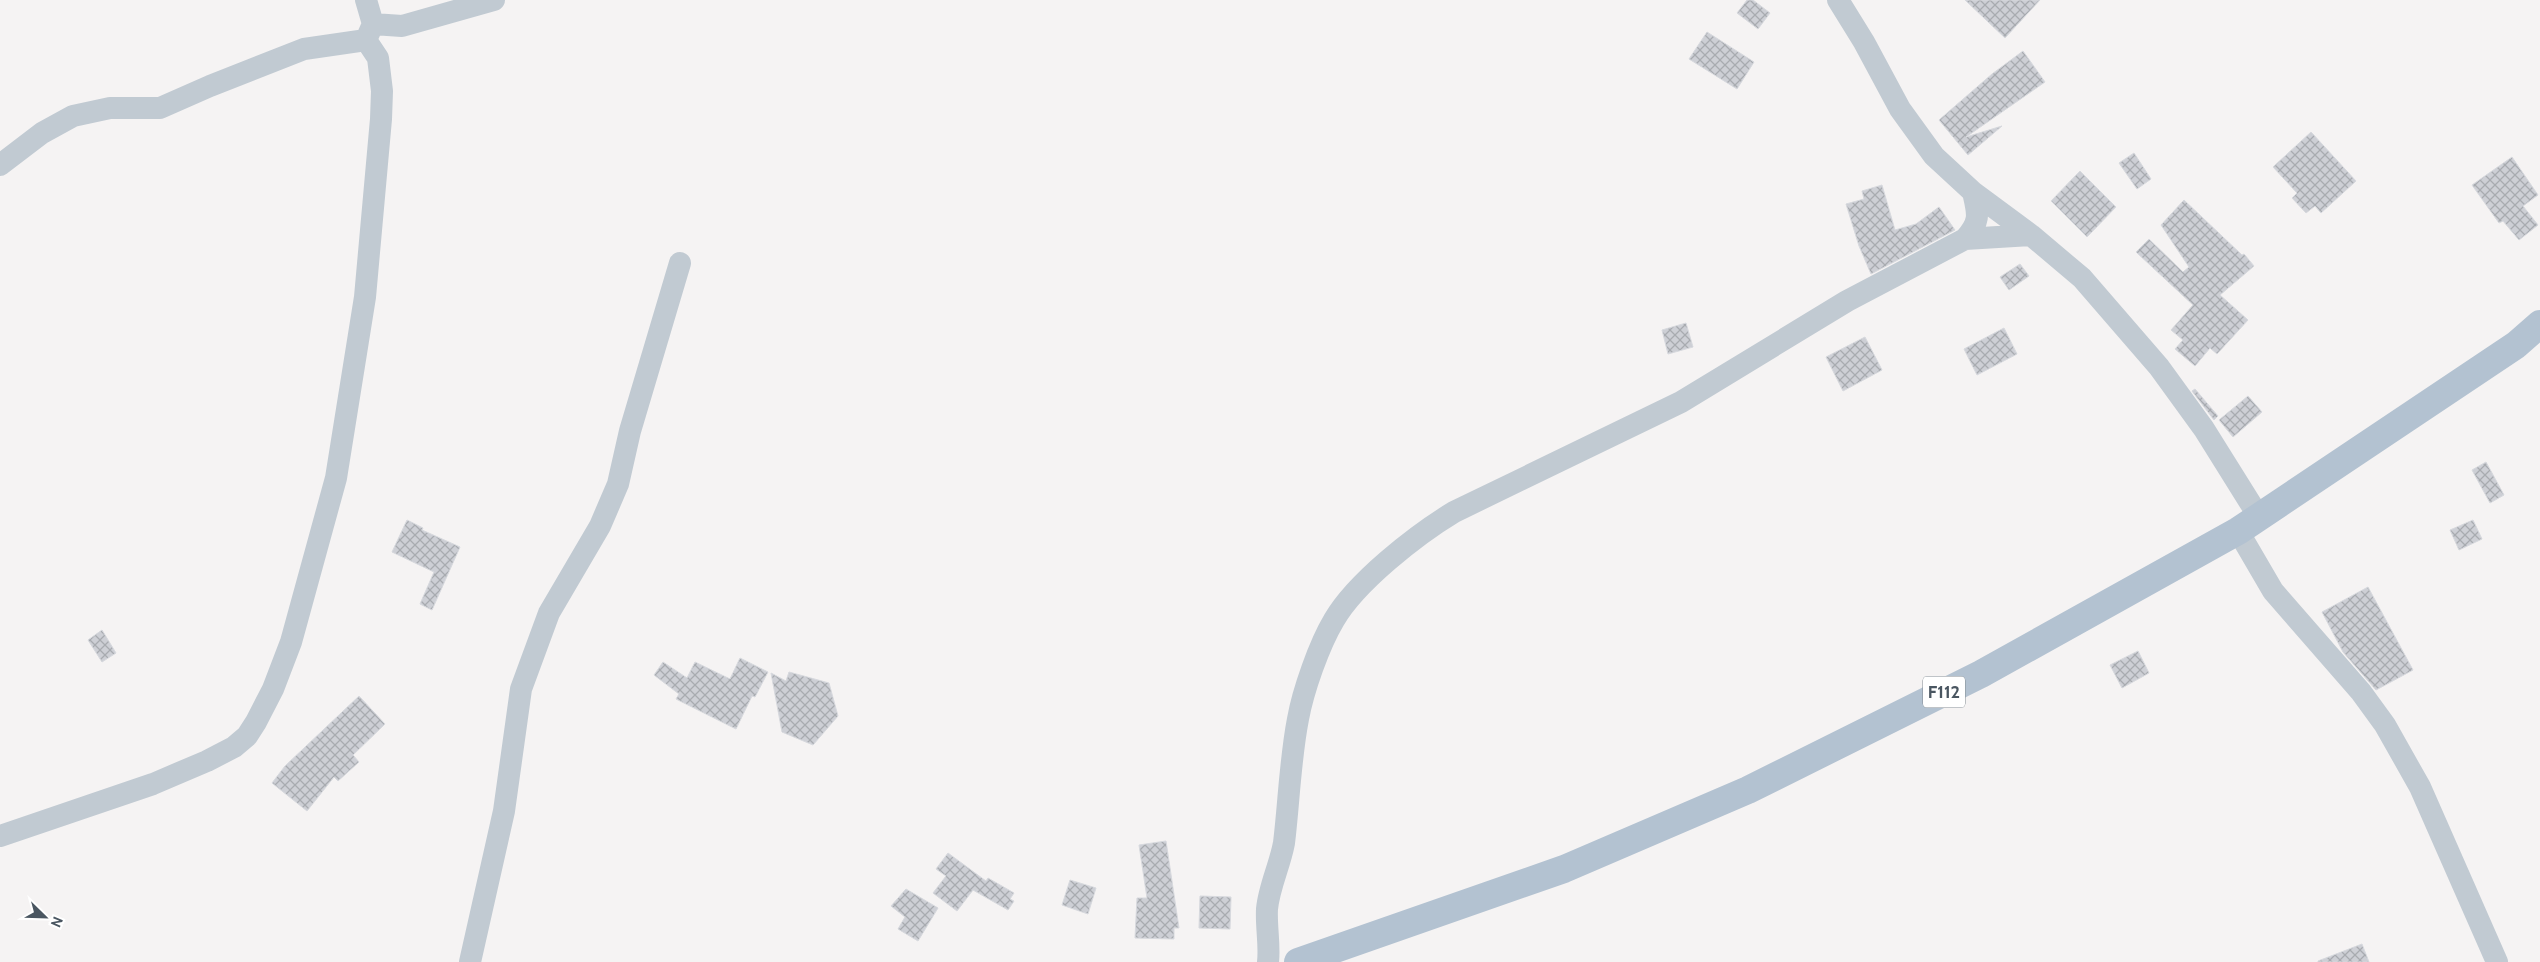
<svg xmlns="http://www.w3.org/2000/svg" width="2540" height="962" viewBox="0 0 2540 962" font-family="Cabin,sans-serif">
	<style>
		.building { fill: url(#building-cross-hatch); stroke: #d7d9de }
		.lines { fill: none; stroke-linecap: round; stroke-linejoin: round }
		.street { stroke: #c1cad2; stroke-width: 22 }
		.primary { stroke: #b3c2d1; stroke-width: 28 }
		.labels { text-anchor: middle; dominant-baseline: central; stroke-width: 4.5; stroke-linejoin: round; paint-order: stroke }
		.shield { fill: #fff; stroke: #808990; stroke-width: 1 }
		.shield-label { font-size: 18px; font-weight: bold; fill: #4a5661 }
	</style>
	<defs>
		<pattern id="building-cross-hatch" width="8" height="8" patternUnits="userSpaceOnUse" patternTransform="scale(1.25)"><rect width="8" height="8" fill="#cdcfd5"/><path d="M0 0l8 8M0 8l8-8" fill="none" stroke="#a8abb0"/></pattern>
	</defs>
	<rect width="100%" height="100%" fill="#f5f3f3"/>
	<path class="building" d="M1747 0H1753L1770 13 1758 29 1737 13Z
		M1965 0H2040L2005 38Z
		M1707 32 1754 62 1737 89 1689 59Z
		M2023 51 2045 82 1966 137 2002 126 1968 155 1939 120 1992 74Z
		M2311 132 2356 181 2321 213 2315 206 2306 213 2292 198 2297 193 2273 167Z
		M2134 153 2151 179 2137 189 2119 163Z
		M2512 157 2538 195 2523 206 2538 225 2519 240 2503 221 2499 223 2472 185Z
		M2080 171 2116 207 2087 237 2051 201Z
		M1882 185 1895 230 1916 224 1939 207 1955 230 1871 274 1859 246 1846 204 1864 199 1862 191Z
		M2184 200 2242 255 2244 254 2254 266 2220 295 2248 320 2217 354 2210 348 2195 366 2175 349 2183 340 2171 330 2193 305 2136 252 2149 239 2183 272 2189 267 2161 225Z
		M2020 264 2029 276 2009 290 2000 277Z
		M1686 323 1693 347 1668 354 1662 330Z
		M2004 328 2017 354 1977 375 1964 349Z
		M1865 337 1882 370 1843 391 1826 357Z
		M2195 389 2218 416 2214 420 2192 391Z
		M2248 396 2262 412 2233 437 2219 420Z
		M2486 462 2504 495 2490 503 2472 470Z
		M407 520 423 528 422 530 460 547 432 610 420 604 434 572 392 552Z
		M2473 520 2482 539 2459 550 2450 530Z
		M2368 587 2413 670 2376 690 2343 652 2322 612Z
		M102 630 116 653 102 662 88 640Z
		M2138 651 2149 673 2122 688 2110 665Z
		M740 658 768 672 755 697 752 696 736 729 676 699 679 694 654 675 663 662 687 678 695 662 730 679Z
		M789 672 829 683 838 716 813 745 782 732 771 673 786 681Z
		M359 696 385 724 353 755 359 762 338 781 334 777 307 811 272 783 285 766Z
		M1166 841 1179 928H1174V939L1135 938 1137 898H1147L1139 845Z
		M948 853 986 881 988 878 1014 893 1010 899 1014 901 1008 910 973 890 957 911 933 893 946 876 936 869Z
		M1070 880 1096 888 1088 914 1062 905Z
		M906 889 938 908 918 941 898 929 905 917 891 906Z
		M1200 896 1231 897 1230 929 1199 928Z
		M2362 944 2369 962H2318V961Z"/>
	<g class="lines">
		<path class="street" d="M366 0 373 24 402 26 494 0
			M1838 0 1864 42 1900 109 1934 156 1973 192 2031 235 2082 278 2159 367 2204 429 2259 517
			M0 165 42 133 73 116 110 108H160L210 86 304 49 366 40
			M1965 239 2031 235
			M2238 531 2273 591 2361 692 2385 725 2420 787 2497 962
			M0 836 153 784 207 761 234 747 247 736 256 722 273 689 291 642 336 478 365 297 381 119 382 91 378 58 366 40 373 24
			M470 962 504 811 521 689 549 613 600 526 618 484 630 431 680 263
			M1268 962C1270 945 1266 927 1267 909 1269 887 1280 865 1284 843 1289 802 1290 760 1298 719 1303 691 1319 645 1334 620 1356 582 1416 535 1454 512L1681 402 1847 301 1965 239C1981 221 1978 214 1973 192"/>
		<path class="primary" d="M1298 962 1564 869 1748 790 1981 674 2238 531 2516 345 2540 324"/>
	</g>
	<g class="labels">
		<rect class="shield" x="1923" y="676.5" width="42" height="31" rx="4"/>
		<g class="shield-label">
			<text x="1944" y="692">F112</text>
		</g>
	</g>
	<g transform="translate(45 917) rotate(113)" stroke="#ffffff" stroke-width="4" paint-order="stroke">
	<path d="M0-4L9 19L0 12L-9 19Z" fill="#4a5661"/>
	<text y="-8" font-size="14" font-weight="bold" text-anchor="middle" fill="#4a5661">N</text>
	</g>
</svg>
